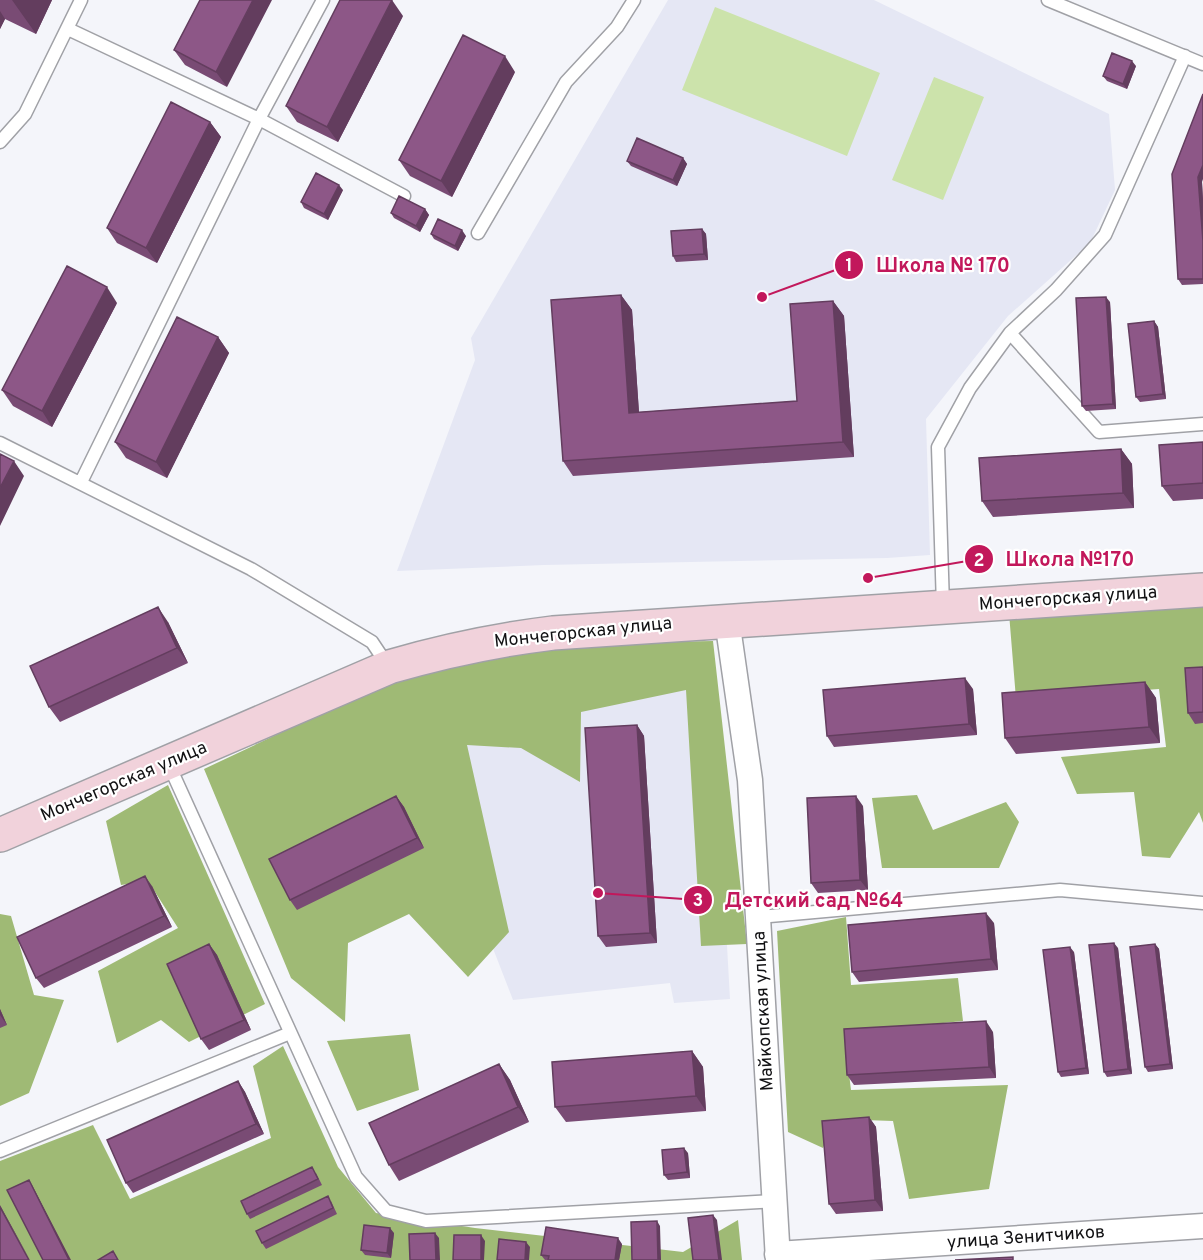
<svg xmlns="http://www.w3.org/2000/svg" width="1203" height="1260" viewBox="0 0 1203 1260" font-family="Overpass,sans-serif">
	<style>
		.built { fill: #e5e7f4 }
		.green { fill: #cce3ab }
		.forest { fill: #9fba75 }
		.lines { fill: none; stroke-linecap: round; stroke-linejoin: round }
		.lane-casing { stroke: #a0a1a6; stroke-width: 15 }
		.street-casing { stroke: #a0a1a6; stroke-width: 27 }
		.secondary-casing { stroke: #a0a1a6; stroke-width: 36 }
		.lane { stroke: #fff; stroke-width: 12 }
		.street { stroke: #fff; stroke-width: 24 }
		.secondary { stroke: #f1d2db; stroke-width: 33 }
		.wall { fill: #794b74 }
		.shaded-wall { fill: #633d5e }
		.building { fill: #8d5787; stroke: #633d5e; stroke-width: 1.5 }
		.labels { text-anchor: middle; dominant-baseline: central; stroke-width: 4.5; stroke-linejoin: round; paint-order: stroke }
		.street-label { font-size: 18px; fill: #111113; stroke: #fff }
		.leader { fill: none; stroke: #c2185b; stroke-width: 2 }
		.callout-dot { fill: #c2185b; stroke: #fff; stroke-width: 2 }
		.mark-label { font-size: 18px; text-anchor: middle; font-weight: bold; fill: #fff }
		.callout-label { font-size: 20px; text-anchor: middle; font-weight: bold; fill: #c2185b; stroke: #fff; stroke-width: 4.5; stroke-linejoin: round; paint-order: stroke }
	</style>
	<rect width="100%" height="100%" fill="#f4f5fa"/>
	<path class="built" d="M668 0H874L1109 114 1115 190 1090 243 1008 316 926 419 930 555 887 558 544 565 397 571 475 360 471 338Z
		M712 676 730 999 674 1003 670 983 513 1000 409 732Z"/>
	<path class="green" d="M715 7 880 73 847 156 682 90Z
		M934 77 984 97 943 200 892 180Z"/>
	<path class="forest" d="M1203 603V823L1199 812 1170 858 1142 856 1134 792 1077 794 1061 757 1166 747 1159 689 1016 699 1009 613Z
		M713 641 747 944 701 946 686 690 581 712 580 782 521 748 467 745 509 932 468 977 409 914 348 943 345 1022 291 978 204 769 386 683 553 644Z
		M168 785 265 1004 189 1042 161 1020 117 1043 98 971 178 928 148 881 121 885 106 821Z
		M917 795 933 830 1006 802 1019 822 999 868H882L872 798Z
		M0 914 11 916 34 995 64 1000 29 1093 0 1106Z
		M846 917 851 985 958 978 963 1021 844 1033 851 1090 1008 1085 989 1189 909 1199 893 1121 835 1119 823 1148 788 1132 777 931Z
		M410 1034 419 1090 357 1111 327 1041Z
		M283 1046 338 1167 376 1213 475 1228 683 1252 738 1220 742 1260H0V1161L93 1125 130 1199 271 1138 253 1066Z"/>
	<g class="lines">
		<defs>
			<path id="lane" d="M1048 0 1203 64
				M68 29 259 119 404 196
				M0 142 25 114 81 0
				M478 233 566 82 617 27 634 0
				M1010 333 1099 432 1203 424
				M0 443 251 569 372 642 388 666
				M81 482 259 119 323 0
				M943 606 938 447 970 388 1010 333 1056 290 1105 235 1185 56
				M169 765 356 1177 386 1211 426 1221 775 1201
				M759 917 1060 890 1203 903
				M0 1151 290 1033"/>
			<path id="street" d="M727 620 750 780 778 1260
				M777 1254 1203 1226"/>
			<path id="secondary" d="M0 835 389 667C444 651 496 640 553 633L1203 590"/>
		</defs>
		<use href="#lane" class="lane-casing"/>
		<use href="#street" class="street-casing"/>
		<use href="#secondary" class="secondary-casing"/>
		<use href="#lane" class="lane"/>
		<use href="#street" class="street"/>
		<use href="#secondary" class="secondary"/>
	</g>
	<path class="wall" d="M0 0H52L36 34 5 19 0 29Z
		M200 0 227 87 185 65 174 50Z
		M403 16 338 142 297 122 286 106Z
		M1136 66 1127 89 1107 81 1103 76Z
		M515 72 452 197 410 176 399 160Z
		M210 122 221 137 157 263 117 243 107 228Z
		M683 158 687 164 677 186 631 166 627 161Z
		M1202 182 1203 200V284L1182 285 1178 279Z
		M343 190 328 220 304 208 301 202Z
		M425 209 429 215 420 232 394 218 391 213Z
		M702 229 706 234 708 260 676 262 673 256Z
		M431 234 466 236 458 251 434 239Z
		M621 295 632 310 639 412 797 401 833 301 844 316 854 457 573 476 563 461Z
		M1110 302 1116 409 1086 411 1082 406Z
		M117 303 52 427 13 406 2 390Z
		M1154 321 1158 327 1166 399 1140 402 1136 397Z
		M218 337 229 353 167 478 126 458 115 442Z
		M1203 442V499L1173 501 1162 486Z
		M1121 449 1132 464 1134 508 993 517 982 501Z
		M168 622 188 663 60 722 49 707Z
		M1203 667V723L1195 724 1188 713Z
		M1145 682 1156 698 1160 743 1016 754 1005 738Z
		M973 689 977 735 834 747 827 736Z
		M637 725 644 736 657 943 606 947 598 936Z
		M396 796 404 807 424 848 297 910 290 900Z
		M863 806 868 890 818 893 811 883Z
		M152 886 172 927 44 988 36 978Z
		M994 923 998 970 859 982 852 972Z
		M209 944 217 955 251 1030 209 1050 201 1039Z
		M1155 944 1159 949 1173 1069 1148 1072 1145 1067Z
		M1118 948 1132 1074 1107 1077 1104 1072Z
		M1074 952 1089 1074 1061 1077 1058 1072Z
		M0 1009 7 1025 0 1028Z
		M993 1032 996 1078 854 1085 847 1075Z
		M692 1051 703 1067 706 1111 566 1122 555 1107Z
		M499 1064 510 1080 529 1122 399 1181 389 1165Z
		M238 1081 245 1092 264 1134 133 1193 126 1183Z
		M869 1117 876 1127 883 1211 836 1214 829 1204Z
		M688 1153 690 1178 668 1180 664 1175Z
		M316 1173 322 1185 250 1219 247 1214Z
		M331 1201 337 1214 266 1249 262 1243Z
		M394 1233 391 1258 365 1255 361 1250Z
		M622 1244 619 1260H545L541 1255Z"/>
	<path class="shaded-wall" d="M12 0H52L36 34Z
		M253 0H272L227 87 216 72Z
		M392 0 403 16 338 142 327 127Z
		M0 11 5 19 0 29Z
		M505 56 515 72 452 197 441 181Z
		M1132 61 1136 66 1127 89 1123 84Z
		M210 122 221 137 157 263 146 248Z
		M683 158 687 164 677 186 673 180Z
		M1203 165V179L1202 182 1203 200V241L1198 177Z
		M339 185 343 190 328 220 324 214Z
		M425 209 429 215 420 232 416 226Z
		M702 229 706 234 708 260 704 254Z
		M462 230 466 236 458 251 455 246Z
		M107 287 117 303 52 427 42 411Z
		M621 295 632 310 640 428 629 413Z
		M1106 297 1110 302 1116 409 1113 404Z
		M833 301 844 316 854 457 843 442Z
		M1154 321 1158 327 1166 399 1163 394Z
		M218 337 229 353 167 478 156 462Z
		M1121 449 1132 464 1134 508 1123 493Z
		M14 461 24 476 0 526V488Z
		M158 607 168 622 188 663 177 648Z
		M965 678 973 689 977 735 969 724Z
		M1145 682 1156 698 1160 743 1149 727Z
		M637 725 644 736 657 943 650 933Z
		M396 796 404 807 424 848 417 838Z
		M856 796 863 806 868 890 860 880Z
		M145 876 152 886 172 927 164 916Z
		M986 913 994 923 998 970 991 959Z
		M1114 943 1118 948 1132 1074 1128 1069Z
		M209 944 217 955 251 1030 244 1020Z
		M1155 944 1159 949 1173 1069 1170 1064Z
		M1070 947 1074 952 1089 1074 1086 1068Z
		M0 1009 7 1025 0 1015Z
		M986 1021 993 1032 996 1078 989 1067Z
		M692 1051 703 1067 706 1111 696 1096Z
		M499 1064 510 1080 529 1122 518 1107Z
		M238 1081 245 1092 264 1134 256 1124Z
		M869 1117 876 1127 883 1211 875 1200Z
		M684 1148 688 1153 690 1178 687 1172Z
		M29 1180 32 1185 71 1260H69Z
		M0 1205 30 1260 0 1207Z
		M713 1215 717 1220 722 1260H719Z
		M657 1221 660 1226 661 1260H658Z
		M390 1228 394 1233 391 1258 387 1253Z
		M435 1233 439 1238 440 1260H436Z
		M481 1235 485 1241 484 1260H481Z
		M618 1238 622 1244 619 1260H615Z
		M526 1242 530 1247 529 1260H525Z"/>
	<path class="building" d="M200 0H253L216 72 174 50Z
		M340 0H392L327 127 286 106Z
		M463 35 505 56 441 181 399 160Z
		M1112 53 1132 61 1123 84 1103 76Z
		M1203 94V165L1198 177 1203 241V279H1178L1172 174Z
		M171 102 210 122 146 248 107 228Z
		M637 138 683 158 673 180 627 161Z
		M316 173 339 185 324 214 301 202Z
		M399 196 425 209 416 226 391 213Z
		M438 219 462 230 455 246 431 234Z
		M702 229 704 254 673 256 671 231Z
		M67 266 107 287 42 411 2 390Z
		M621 295 629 413 797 401 790 304 833 301 843 442 563 461 551 300Z
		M1106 297 1113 404 1082 406 1076 298Z
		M177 317 218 337 156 462 115 442Z
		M1154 321 1163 394 1136 397 1128 324Z
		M1203 442V483L1162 486 1159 445Z
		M1121 449 1123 493 982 501 979 458Z
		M0 454 14 461 0 488Z
		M158 607 177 648 49 707 30 666Z
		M1203 667V712L1188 713 1185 668Z
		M965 678 969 724 827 736 823 690Z
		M1145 682 1149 727 1005 738 1002 693Z
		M637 725 650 933 598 936 585 728Z
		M396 796 417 838 290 900 269 859Z
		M856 796 860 880 811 883 807 798Z
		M145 876 164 916 36 978 17 937Z
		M986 913 991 959 852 972 848 925Z
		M1114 943 1128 1069 1104 1072 1089 945Z
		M209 944 244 1020 201 1039 167 964Z
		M1155 944 1170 1064 1145 1067 1130 947Z
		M1070 947 1086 1068 1058 1072 1043 950Z
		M986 1021 989 1067 847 1075 844 1029Z
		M692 1051 696 1096 555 1107 552 1062Z
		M499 1064 518 1107 389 1165 369 1123Z
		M238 1081 256 1124 126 1183 107 1140Z
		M869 1117 875 1200 829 1204 822 1121Z
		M684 1148 687 1172 664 1175 662 1150Z
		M312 1167 318 1179 247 1214 241 1201Z
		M29 1180 69 1260H43L7 1190Z
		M328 1196 333 1208 262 1243 256 1231Z
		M0 1207 29 1260H0Z
		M713 1215 719 1260H693L688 1218Z
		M657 1221 658 1260H632L631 1222Z
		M364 1225 390 1228 387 1253 361 1250Z
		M546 1227 618 1238 615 1260H548L549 1256 541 1255Z
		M435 1233 436 1260H410L409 1234Z
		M454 1235H481V1260H453Z
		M499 1239 526 1242 525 1260H497Z
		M113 1251 118 1260H98Z
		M1013 1257V1260H955Z"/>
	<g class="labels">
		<g class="street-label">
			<text transform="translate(1068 599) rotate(-4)">Мончегорская улица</text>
			<text transform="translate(583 633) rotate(-6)">Мончегорская улица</text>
			<text transform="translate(124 782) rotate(-23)">Мончегорская улица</text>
			<text transform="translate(764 1011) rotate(-93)">Майкопская улица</text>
			<text transform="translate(1026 1238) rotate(-4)">улица Зенитчиков</text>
		</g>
	</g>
	<path class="leader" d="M762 297L849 265M868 578L979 559M598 893L698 900"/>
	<g class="callout-dot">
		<circle cx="762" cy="297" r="6"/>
		<circle cx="868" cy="578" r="6"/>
		<circle cx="598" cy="893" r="6"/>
		<circle cx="849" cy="265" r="15"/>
		<circle cx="979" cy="559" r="15"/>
		<circle cx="698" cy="900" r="15"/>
	</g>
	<g class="mark-label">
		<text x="849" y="271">1</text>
		<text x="979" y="566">2</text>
		<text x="698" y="906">3</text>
	</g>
	<g class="callout-label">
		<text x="943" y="272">Школа № 170</text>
		<text x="1070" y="566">Школа №170</text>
		<text x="814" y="907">Детский сад №64</text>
	</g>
</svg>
